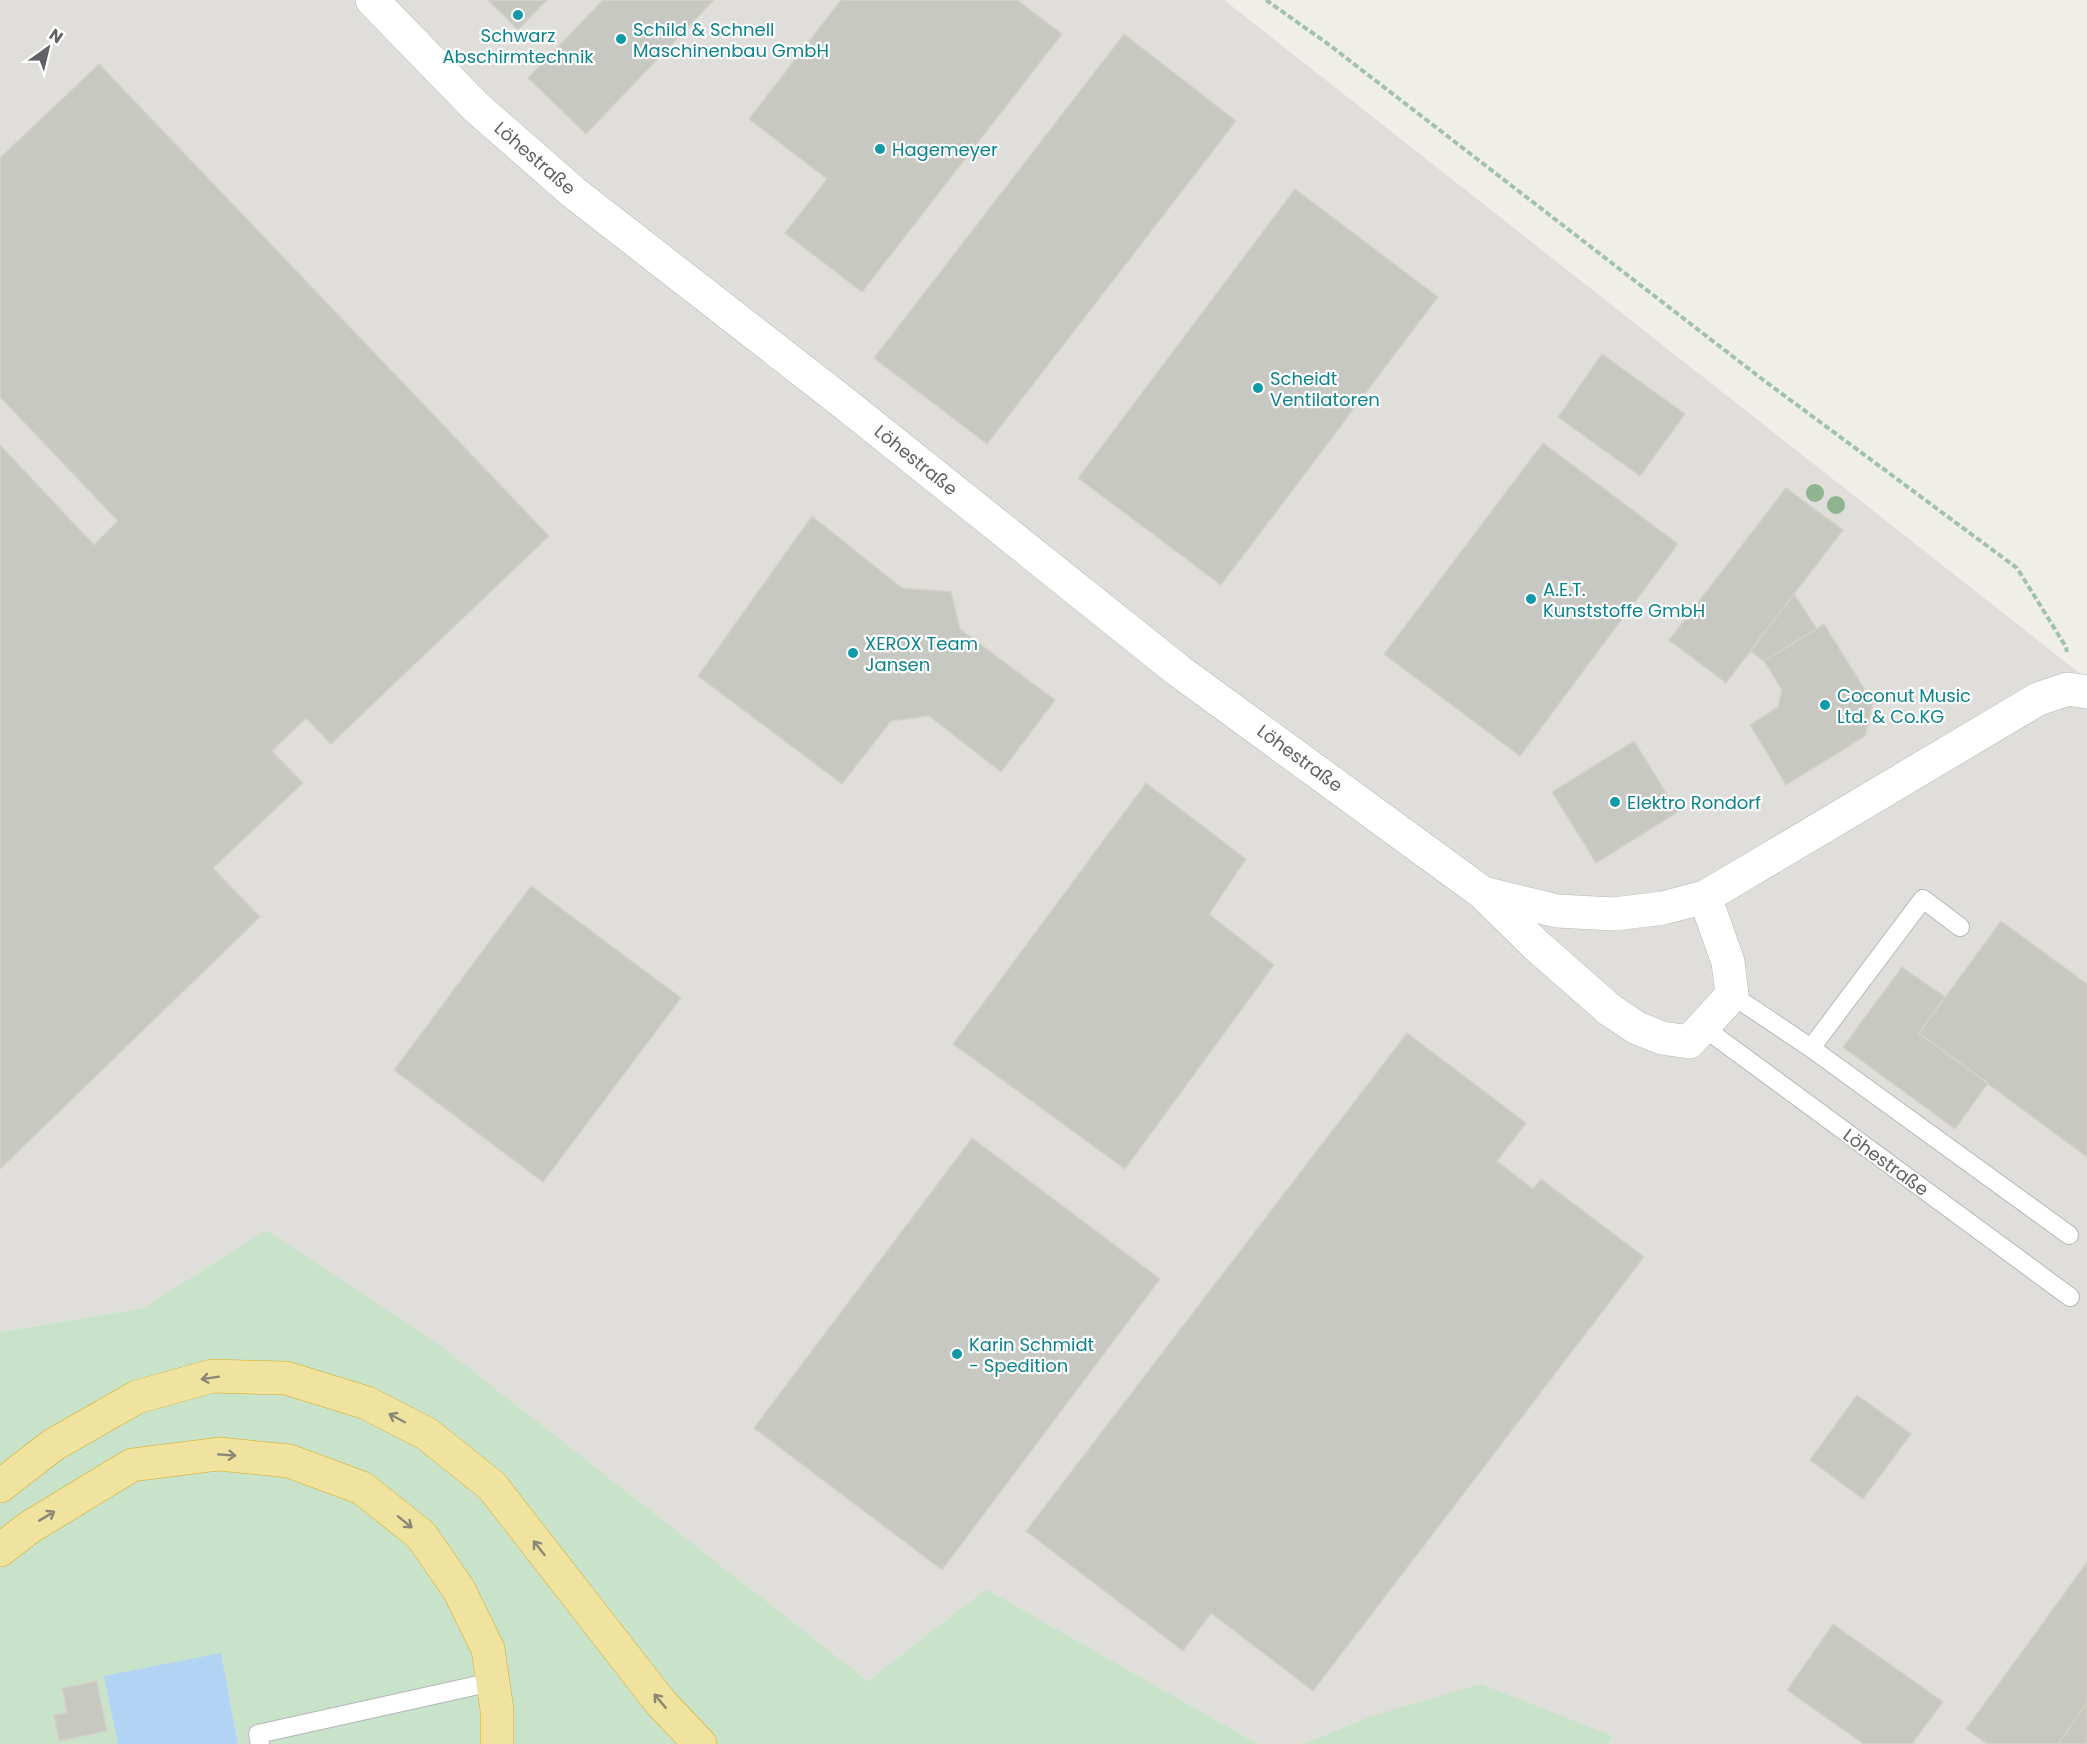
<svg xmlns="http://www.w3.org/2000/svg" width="2087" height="1744" viewBox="0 0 2087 1744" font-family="Poppins,sans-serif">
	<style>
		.industrial { fill: #dfdeda }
		.green { fill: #c8e3ca }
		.water { fill: #b3d3f5 }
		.building { fill: #c8c8c3; stroke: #d4d1c7; stroke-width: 1.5 }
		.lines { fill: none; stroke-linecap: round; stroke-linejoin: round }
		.service-casing { stroke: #b5b7bb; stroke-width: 20 }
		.minor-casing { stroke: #b5b7bb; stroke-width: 34 }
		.motorway-casing { stroke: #daad1d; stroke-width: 34 }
		.path { stroke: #a1c2ad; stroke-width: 4; stroke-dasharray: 6 3; stroke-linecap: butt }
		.service { stroke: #fff; stroke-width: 18 }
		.minor { stroke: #fff; stroke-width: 33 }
		.motorway { stroke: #f0e29f; stroke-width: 33 }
		.tree { fill: #90b391 }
		.oneway { stroke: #8b8877 }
		.culture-dot { fill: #0f9aa8; stroke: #fff; stroke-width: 2 }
		.labels { text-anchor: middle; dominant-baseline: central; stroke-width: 4.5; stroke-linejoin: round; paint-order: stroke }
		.culture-label { font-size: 18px; fill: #0d838f; stroke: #fff; text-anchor: start }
		.street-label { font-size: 18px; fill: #606266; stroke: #fff }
	</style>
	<rect width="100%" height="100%" fill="#efeee8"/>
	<path class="industrial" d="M0 0H1224L2087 679V1744H1608L1613 1736 1369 1717 1302 1744H1258L986 1589 868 1681 436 1342 266 1230 143 1308 0 1332Z"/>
	<path class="green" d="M266 1230 436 1342 868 1681 986 1589 1258 1744H238L221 1654 105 1676 118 1744H0V1332L143 1308Z
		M1480 1684 1613 1736 1608 1744H1302L1369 1717Z"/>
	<path class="water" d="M221 1653 238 1744H118L104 1676Z"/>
	<path class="building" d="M488 0H547L518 30Z
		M603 0H714L586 134 528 78Z
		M841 0H1017L1062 34 862 292 785 233 827 179 749 119Z
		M1124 34 1236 121 987 444 874 358Z
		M99 64 549 536 331 744 306 718 272 751 303 783 213 868 260 917 0 1169V445L94 545 118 521 0 397V158Z
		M1295 189 1438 297 1221 585 1078 478Z
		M1602 354 1685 414 1640 476 1558 417Z
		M1543 443 1678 544 1520 756 1384 654Z
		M1786 488 1843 530 1726 683 1669 640Z
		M812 516 902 588 951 592 960 629 1055 700 1001 772 929 716 891 721 842 784 698 676Z
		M1794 594 1817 629 1764 661 1750 651Z
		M1824 624 1873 703 1865 736 1786 785 1750 725 1778 707 1782 690 1764 661Z
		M1634 741 1678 812 1596 863 1552 792Z
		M1146 783 1246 859 1209 914 1274 965 1125 1169 953 1044Z
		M531 886 681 998 543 1182 394 1070Z
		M2001 921 2087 984V1157L1919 1033Z
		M1902 967 1945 997 1919 1033 1988 1083 1955 1129 1843 1047Z
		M1407 1033 1526 1123 1497 1161 1533 1189 1541 1179 1644 1257 1313 1691 1211 1613 1183 1651 1026 1531Z
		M972 1138 1160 1279 942 1570 754 1428Z
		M1857 1395 1911 1434 1863 1499 1810 1460Z
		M2087 1562V1703L2058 1744H1987L1966 1729Z
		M1833 1624 1943 1702 1912 1744H1864L1787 1690Z
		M97 1681 107 1731 59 1741 54 1715 67 1713 62 1688Z
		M2087 1703V1744H2058Z"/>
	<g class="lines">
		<defs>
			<path id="service" d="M1732 995 1811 1048 1923 899 1960 927
				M1703 1027 2070 1297
				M1811 1048 2069 1235
				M260 1744 258 1734 492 1682"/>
			<path id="minor" d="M372 0 476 107 573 192 839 399 1179 671 1483 893 1536 945 1610 1010 1637 1028 1662 1038 1689 1042 1732 995 1728 962 1705 897 1663 908 1614 914 1557 911 1483 893
				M1705 897 2038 699 2068 689 2087 692"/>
			<path id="motorway" d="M0 1486 53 1445 137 1397 212 1376 286 1378 367 1403 427 1434 492 1486 661 1703 700 1744
				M0 1550 30 1527 132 1465 219 1454 289 1461 362 1488 421 1535 459 1590 488 1649 497 1710V1744"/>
		</defs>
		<use href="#service" class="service-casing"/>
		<use href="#minor" class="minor-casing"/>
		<use href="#motorway" class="motorway-casing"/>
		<path class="path" d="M1266 0 1328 44 1762 379 2017 568 2066 647 2067 652"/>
		<use href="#service" class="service"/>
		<use href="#minor" class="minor"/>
		<use href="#motorway" class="motorway"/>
	</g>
	<g class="tree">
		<circle cx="1815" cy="493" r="9"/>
		<circle cx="1836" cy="505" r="9"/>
	</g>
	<defs><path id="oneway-shaft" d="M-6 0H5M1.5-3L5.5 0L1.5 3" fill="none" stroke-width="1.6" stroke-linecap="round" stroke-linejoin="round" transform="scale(1.5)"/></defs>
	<g class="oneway">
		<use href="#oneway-shaft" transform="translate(210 1378) rotate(171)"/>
		<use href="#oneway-shaft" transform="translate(397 1418) rotate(-152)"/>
		<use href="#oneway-shaft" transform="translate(227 1455) rotate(4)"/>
		<use href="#oneway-shaft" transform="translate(47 1516) rotate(-31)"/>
		<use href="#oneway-shaft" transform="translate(405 1522) rotate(39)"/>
		<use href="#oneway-shaft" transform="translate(539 1548) rotate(-128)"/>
		<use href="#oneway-shaft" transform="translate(660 1701) rotate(-130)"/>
	</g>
	<g class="culture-dot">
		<circle cx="518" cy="15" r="6"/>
		<circle cx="621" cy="39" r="6"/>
		<circle cx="880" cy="149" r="6"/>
		<circle cx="1258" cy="388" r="6"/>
		<circle cx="1531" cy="599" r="6"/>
		<circle cx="853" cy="653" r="6"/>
		<circle cx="1825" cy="705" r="6"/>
		<circle cx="1615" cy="802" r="6"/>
		<circle cx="957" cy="1354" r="6"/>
	</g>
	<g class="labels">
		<g class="culture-label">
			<text x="633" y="29">Schild &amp; Schnell<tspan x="633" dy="21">Maschinenbau GmbH</tspan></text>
			<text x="518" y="35" text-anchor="middle">Schwarz<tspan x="518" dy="21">Abschirmtechnik</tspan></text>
			<text x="892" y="149">Hagemeyer</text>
			<text x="1270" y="378">Scheidt<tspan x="1270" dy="21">Ventilatoren</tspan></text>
			<text x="1543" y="589">A.E.T.<tspan x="1543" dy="21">Kunststoffe GmbH</tspan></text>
			<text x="865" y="643">XEROX Team<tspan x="865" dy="21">Jansen</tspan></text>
			<text x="1837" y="695">Coconut Music<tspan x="1837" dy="21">Ltd. &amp; Co.KG</tspan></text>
			<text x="1627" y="802">Elektro Rondorf</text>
			<text x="969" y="1344">Karin Schmidt<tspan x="969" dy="21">- Spedition</tspan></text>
		</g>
		<g class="street-label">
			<text transform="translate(535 158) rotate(41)">Löhestraße</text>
			<text transform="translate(916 460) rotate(39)">Löhestraße</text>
			<text transform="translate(1300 758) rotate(36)">Löhestraße</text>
			<text transform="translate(1886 1162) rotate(36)">Löhestraße</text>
		</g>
	</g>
	<g transform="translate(48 48) rotate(34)" stroke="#ffffff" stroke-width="4.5" paint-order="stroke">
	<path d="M0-4.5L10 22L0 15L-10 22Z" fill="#606266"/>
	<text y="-9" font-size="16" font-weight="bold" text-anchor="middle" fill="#606266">N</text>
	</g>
</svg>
